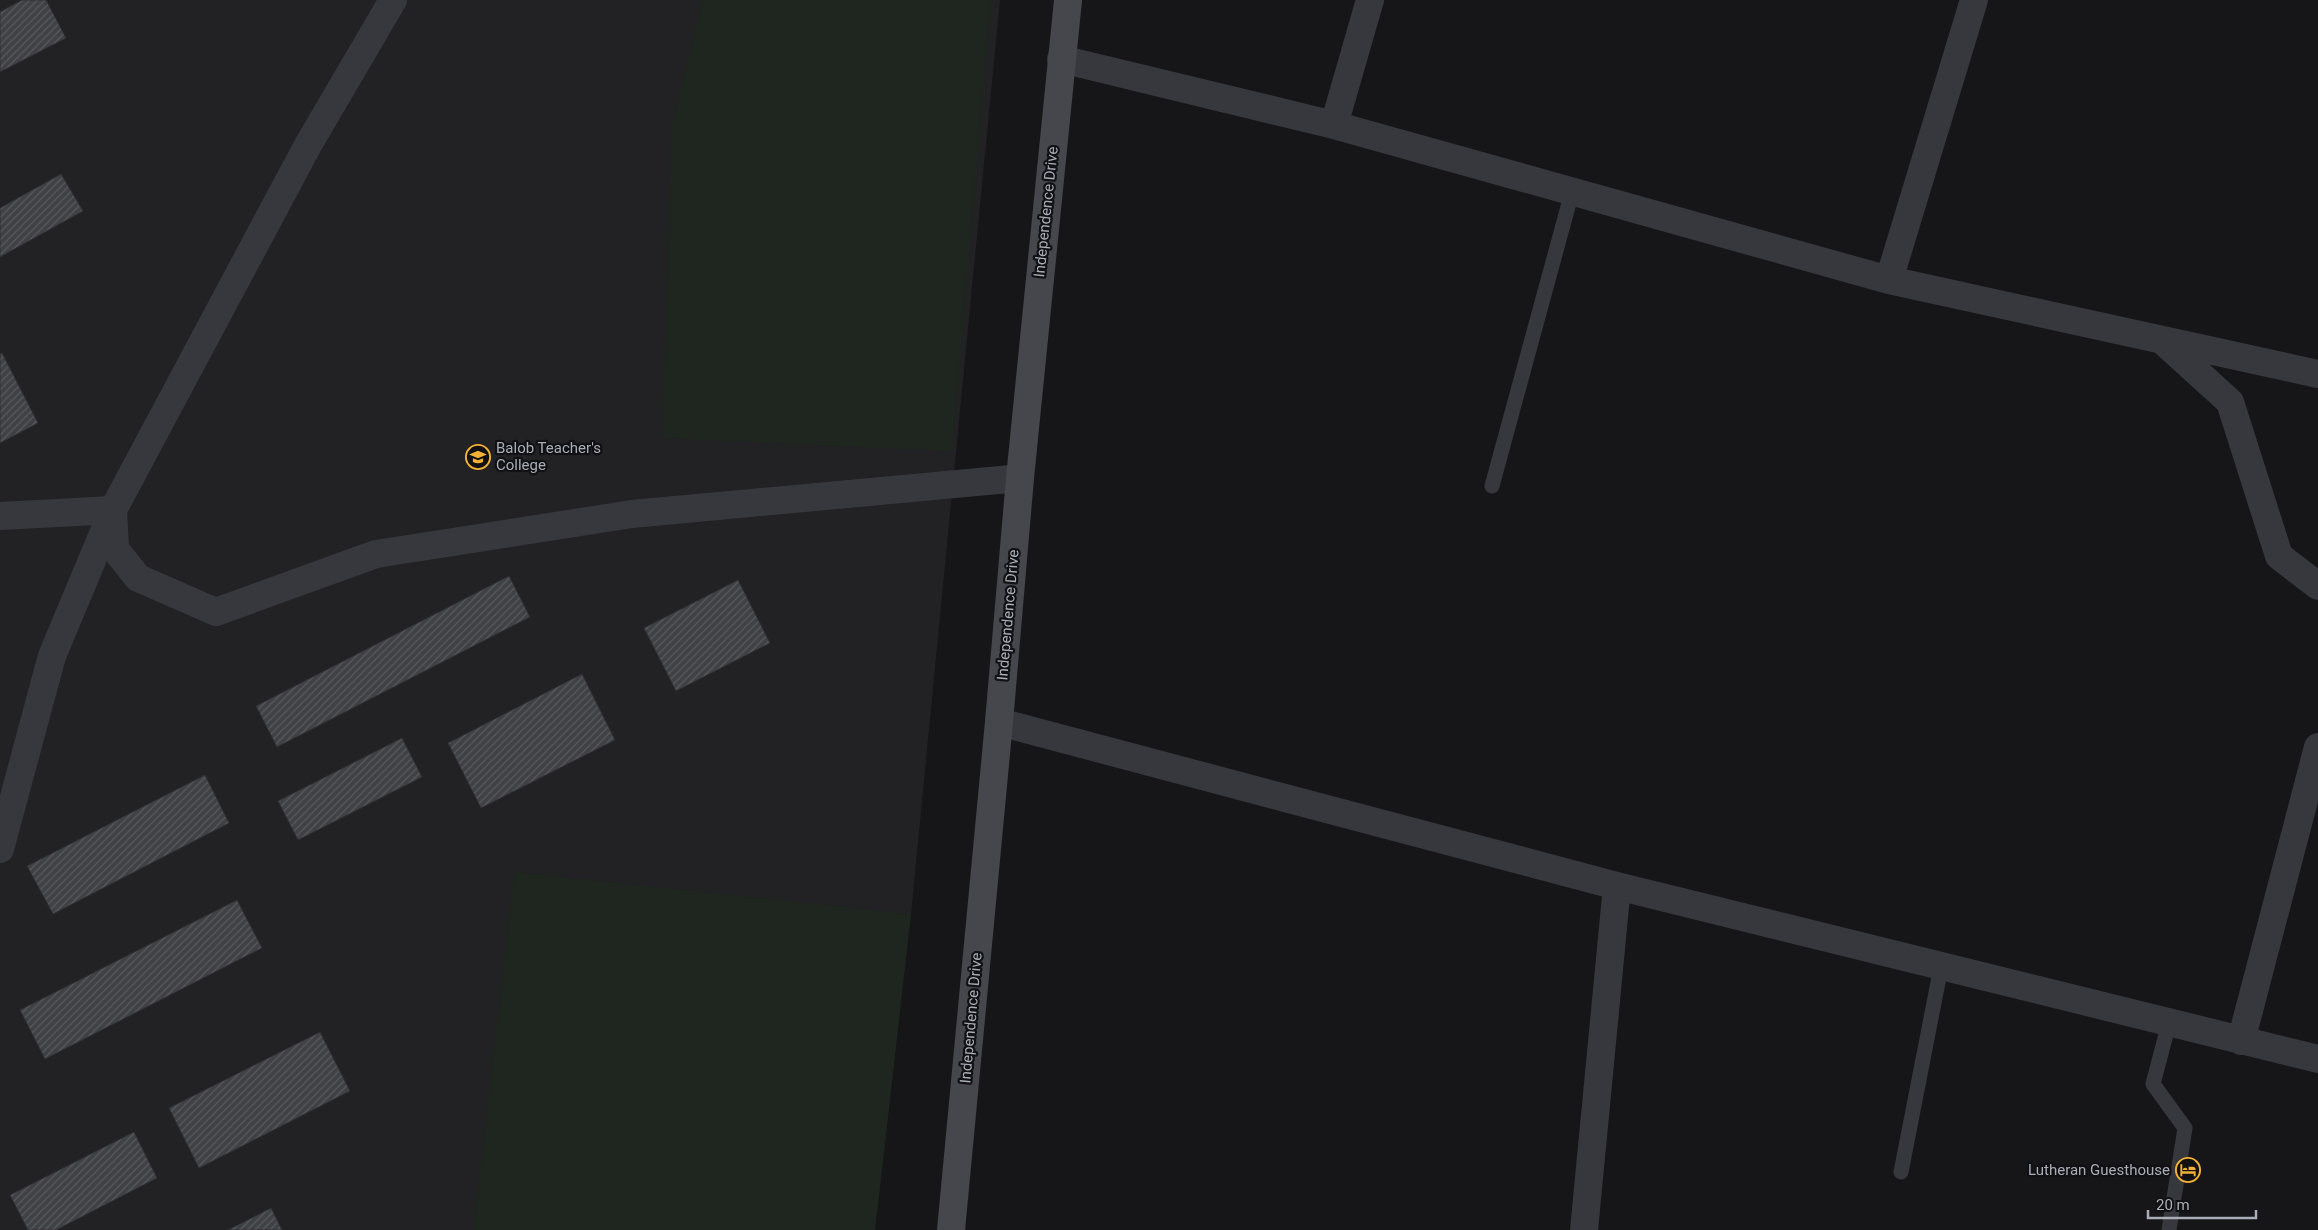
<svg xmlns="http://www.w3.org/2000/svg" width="2318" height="1230" viewBox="0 0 2318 1230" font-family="Roboto,sans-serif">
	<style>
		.built { fill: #222225 }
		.pitch { fill: #1e261f }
		.building { fill: url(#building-hatch); stroke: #303034 }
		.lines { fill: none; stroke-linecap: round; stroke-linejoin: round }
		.service { stroke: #37383d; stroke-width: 15 }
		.minor { stroke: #37383d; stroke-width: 28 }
		.secondary { stroke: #45474d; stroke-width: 28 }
		.labels { text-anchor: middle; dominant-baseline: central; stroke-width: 4.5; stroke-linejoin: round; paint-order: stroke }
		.street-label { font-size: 15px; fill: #a8adb8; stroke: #111113 }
		.poi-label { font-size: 15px; fill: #a8adb8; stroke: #111113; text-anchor: start }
	</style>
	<defs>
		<pattern id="building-hatch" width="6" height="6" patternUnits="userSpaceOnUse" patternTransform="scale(1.25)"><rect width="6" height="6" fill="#404145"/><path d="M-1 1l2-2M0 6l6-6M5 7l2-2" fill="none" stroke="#595a5e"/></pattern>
	</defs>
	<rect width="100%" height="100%" fill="#161618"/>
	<path class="built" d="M0 0H1000L911 914 875 1230H0Z"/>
	<path class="pitch" d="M702 0H991L952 451 662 438 672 125Z
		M514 872 911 914 875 1230H473Z"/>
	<path class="building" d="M22 0H46L66 38 0 72V12Z
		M61 174 83 211 0 257V208Z
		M2 353 38 423 0 443V354Z
		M509 576 530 617 277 747 256 706Z
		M738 580 770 643 676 691 644 628Z
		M582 674 615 740 481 808 448 743Z
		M402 738 422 777 298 840 278 801Z
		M205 775 229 823 53 914 27 866Z
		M237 900 262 948 45 1059 20 1010Z
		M320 1032 350 1091 199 1168 169 1108Z
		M134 1132 157 1178 56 1230H28L10 1195Z
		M271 1208 282 1230H228Z"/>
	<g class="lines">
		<path class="service" d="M1492 486 1572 192
			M2169 1023 2153 1084 2185 1128 2169 1230
			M1901 1172 1941 967"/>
		<path class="minor" d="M1061 59 1334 125 1889 280 2318 374
			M1334 125 1370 0
			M1889 280 1974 0
			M2165 343 2230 402 2279 556 2318 586
			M113 510 115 549 138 578 216 612 376 554 632 514 1020 478
			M0 516 113 510
			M999 722 1617 886 2318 1059
			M0 849 52 656 113 510 308 145 393 0
			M2241 1041 2318 747
			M1584 1230 1617 886"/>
		<path class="secondary" d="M951 1230 999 722 1020 478 1068 0"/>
	</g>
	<defs>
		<symbol id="school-ring" viewBox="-11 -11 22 22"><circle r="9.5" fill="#111113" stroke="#f2b134" stroke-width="1.5"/><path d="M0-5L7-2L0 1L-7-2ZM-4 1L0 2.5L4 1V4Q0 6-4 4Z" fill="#f2b134"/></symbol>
		<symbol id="hotel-ring" viewBox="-11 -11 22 22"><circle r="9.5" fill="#111113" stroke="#f2b134" stroke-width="1.5"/><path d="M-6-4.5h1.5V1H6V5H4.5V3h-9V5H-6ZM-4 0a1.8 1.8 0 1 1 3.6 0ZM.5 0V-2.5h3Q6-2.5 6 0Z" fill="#f2b134"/></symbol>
	</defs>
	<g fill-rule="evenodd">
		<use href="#school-ring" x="464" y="443" width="28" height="28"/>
		<use href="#hotel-ring" x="2174" y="1156" width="28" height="28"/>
	</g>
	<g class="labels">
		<g class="street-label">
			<text transform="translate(1046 212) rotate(-84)">Independence Drive</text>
			<text transform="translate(1008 615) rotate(-85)">Independence Drive</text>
			<text transform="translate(971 1018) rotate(-85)">Independence Drive</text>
		</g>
		<g class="poi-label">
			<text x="496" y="448">Balob Teacher's<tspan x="496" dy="17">College</tspan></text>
			<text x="2170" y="1170" text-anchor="end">Lutheran Guesthouse</text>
		</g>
	</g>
	<path d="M2148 1210v8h108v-8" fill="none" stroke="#a8adb8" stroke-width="2.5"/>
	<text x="2156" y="1210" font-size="15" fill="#a8adb8" stroke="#111113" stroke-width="4" paint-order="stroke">20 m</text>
</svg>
